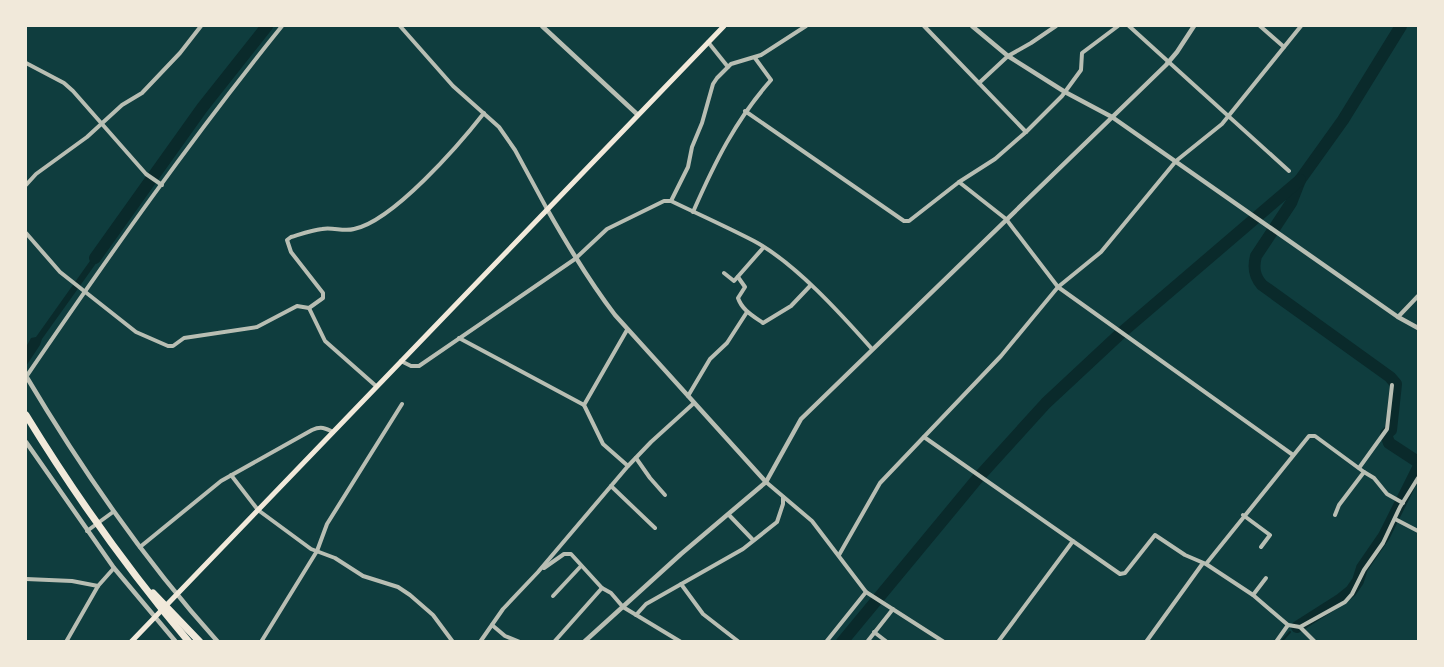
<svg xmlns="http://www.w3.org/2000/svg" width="1444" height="667" font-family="Poppins,sans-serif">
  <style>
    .water { fill: #0a2a2b }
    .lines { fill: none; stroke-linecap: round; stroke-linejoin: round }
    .stream { stroke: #0a2a2b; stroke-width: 2 }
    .river { stroke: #0a2a2b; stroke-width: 12 }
    .minor { stroke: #b8beb3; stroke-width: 4 }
    .tertiary { stroke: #b8beb3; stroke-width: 4.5 }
    .primary { stroke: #f1e9da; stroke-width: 5 }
    .motorway { stroke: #f1e9da; stroke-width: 7 }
  </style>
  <rect width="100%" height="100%" fill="#0f3d3e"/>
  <path class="water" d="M102,244L107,248L42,339L40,345L26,366V347L31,338L36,337Z"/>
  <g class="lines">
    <path class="stream" d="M1281,642L1290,632"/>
    <g class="river">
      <path d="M1401,26L1343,120L1300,180L1291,203L1256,256C1253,267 1254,276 1262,285L1390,377L1396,384L1391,430L1386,434L1389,443L1418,462"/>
      <path d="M95,258L202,108L267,26"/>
      <path d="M1297,627L1341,599L1351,591L1358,581L1362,568L1384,536L1418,468"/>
      <path d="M842,642L977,479L1046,403L1120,334L1300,180"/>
    </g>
    <g class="minor">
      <path d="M400,26L453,86L499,127L515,150L547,209"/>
      <path d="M924,26L1026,132"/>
      <path d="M1129,26L1289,171"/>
      <path d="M1260,26L1284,47"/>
      <path d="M708,42L728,67"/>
      <path d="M26,63L64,83L73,91L146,174L162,185"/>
      <path d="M979,83L1008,56L1031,43L1056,26"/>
      <path d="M745,111L904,221H909L959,182L995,159L1026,132L1062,96L1081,70L1082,53L1118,26"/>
      <path d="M959,182L1006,219L1058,287L1293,455"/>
      <path d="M26,185L36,174L87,137L122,105L142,93L180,53L201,26"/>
      <path d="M671,201L688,167L692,147L702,123L713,84L717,78L731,64L761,55L806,26"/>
      <path d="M693,212C715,162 735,121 771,80L755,58"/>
      <path d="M26,233L60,272L136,332L168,346H173L184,338L257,327L297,306L309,308L325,341L376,386"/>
      <path d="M724,273L734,281L763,248"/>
      <path d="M738,277L745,287L738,298C742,310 753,316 763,323L791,306L810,286"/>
      <path d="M309,308L323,298V293L291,252L287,240L291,237C301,234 312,230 322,229C333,227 344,232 354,229C393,221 459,145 484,113"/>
      <path d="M1398,317L1418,296"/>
      <path d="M627,330L584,405L603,444L628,466"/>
      <path d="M459,338L584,405"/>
      <path d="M401,361L411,366H419L575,259L607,229L664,201H671C698,214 727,227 754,241C795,263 841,314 872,349"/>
      <path d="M26,377C108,257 191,139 282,26"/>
      <path d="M688,396L710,359L727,343L747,312"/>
      <path d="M924,437L1120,574L1125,573L1155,535L1185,555L1206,564L1253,595L1288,625L1300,627L1345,602L1352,594L1364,570L1383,543L1400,507L1418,478"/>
      <path d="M636,458L650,478L665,495"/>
      <path d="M1359,468L1387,429L1392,385"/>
      <path d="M1364,472L1374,478L1387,494L1403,503"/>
      <path d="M231,475L258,510L311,549L335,558L363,576L398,587L410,595L433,615L453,642"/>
      <path d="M766,482L812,521L866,592L944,642"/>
      <path d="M611,486L655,528"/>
      <path d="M729,515L753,540"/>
      <path d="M1243,515L1270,535L1261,547"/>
      <path d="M1395,519L1418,531"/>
      <path d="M87,531L113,512"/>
      <path d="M140,547L221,481L312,430C321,426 325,428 333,432"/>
      <path d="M839,555L880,483L1001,356L1058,287L1101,252L1176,161L1222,124L1301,26"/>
      <path d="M1206,564L1309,436H1315L1364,472L1339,505L1335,515"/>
      <path d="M544,568L564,554H571L602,588L611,593L623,607L681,642"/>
      <path d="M26,579L72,581L98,586"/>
      <path d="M681,584L703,614L739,642"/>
      <path d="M1253,595L1266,578"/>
      <path d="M553,596L581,566"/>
      <path d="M636,615L646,604L743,549L777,522L783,504V497"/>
      <path d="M492,625L505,636L520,642"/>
      <path d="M1300,627L1315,642"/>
      <path d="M874,632L887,642"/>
      <path d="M66,642L98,586L114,568"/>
      <path d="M261,642L317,551L327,524L402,404"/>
      <path d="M480,642L503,609L538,572L628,466L651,442L694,403"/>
      <path d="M554,642L602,588"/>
      <path d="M826,642L866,592"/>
      <path d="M867,642L893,609"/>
      <path d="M998,642L1073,541"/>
      <path d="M1146,642L1203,563"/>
      <path d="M1276,642L1288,625"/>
    </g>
    <g class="tertiary">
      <path d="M542,26L638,115"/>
      <path d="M972,26L1008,56L1065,92L1112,117L1398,317L1418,328"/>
      <path d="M547,209C568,246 589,281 615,315L766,482"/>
      <path d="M26,376C82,470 144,560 218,642"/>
      <path d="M26,442L114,568L176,642"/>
      <path d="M584,642L681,554L766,482L801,419L1166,65L1177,52L1194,26"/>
    </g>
    <path class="primary" d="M131,642L724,26"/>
    <g class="motorway">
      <path d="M26,415C75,495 128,570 189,642"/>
      <path d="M153,593L200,642"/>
    </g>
  </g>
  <rect width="1444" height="667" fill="none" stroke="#f1e9da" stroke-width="54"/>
</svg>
